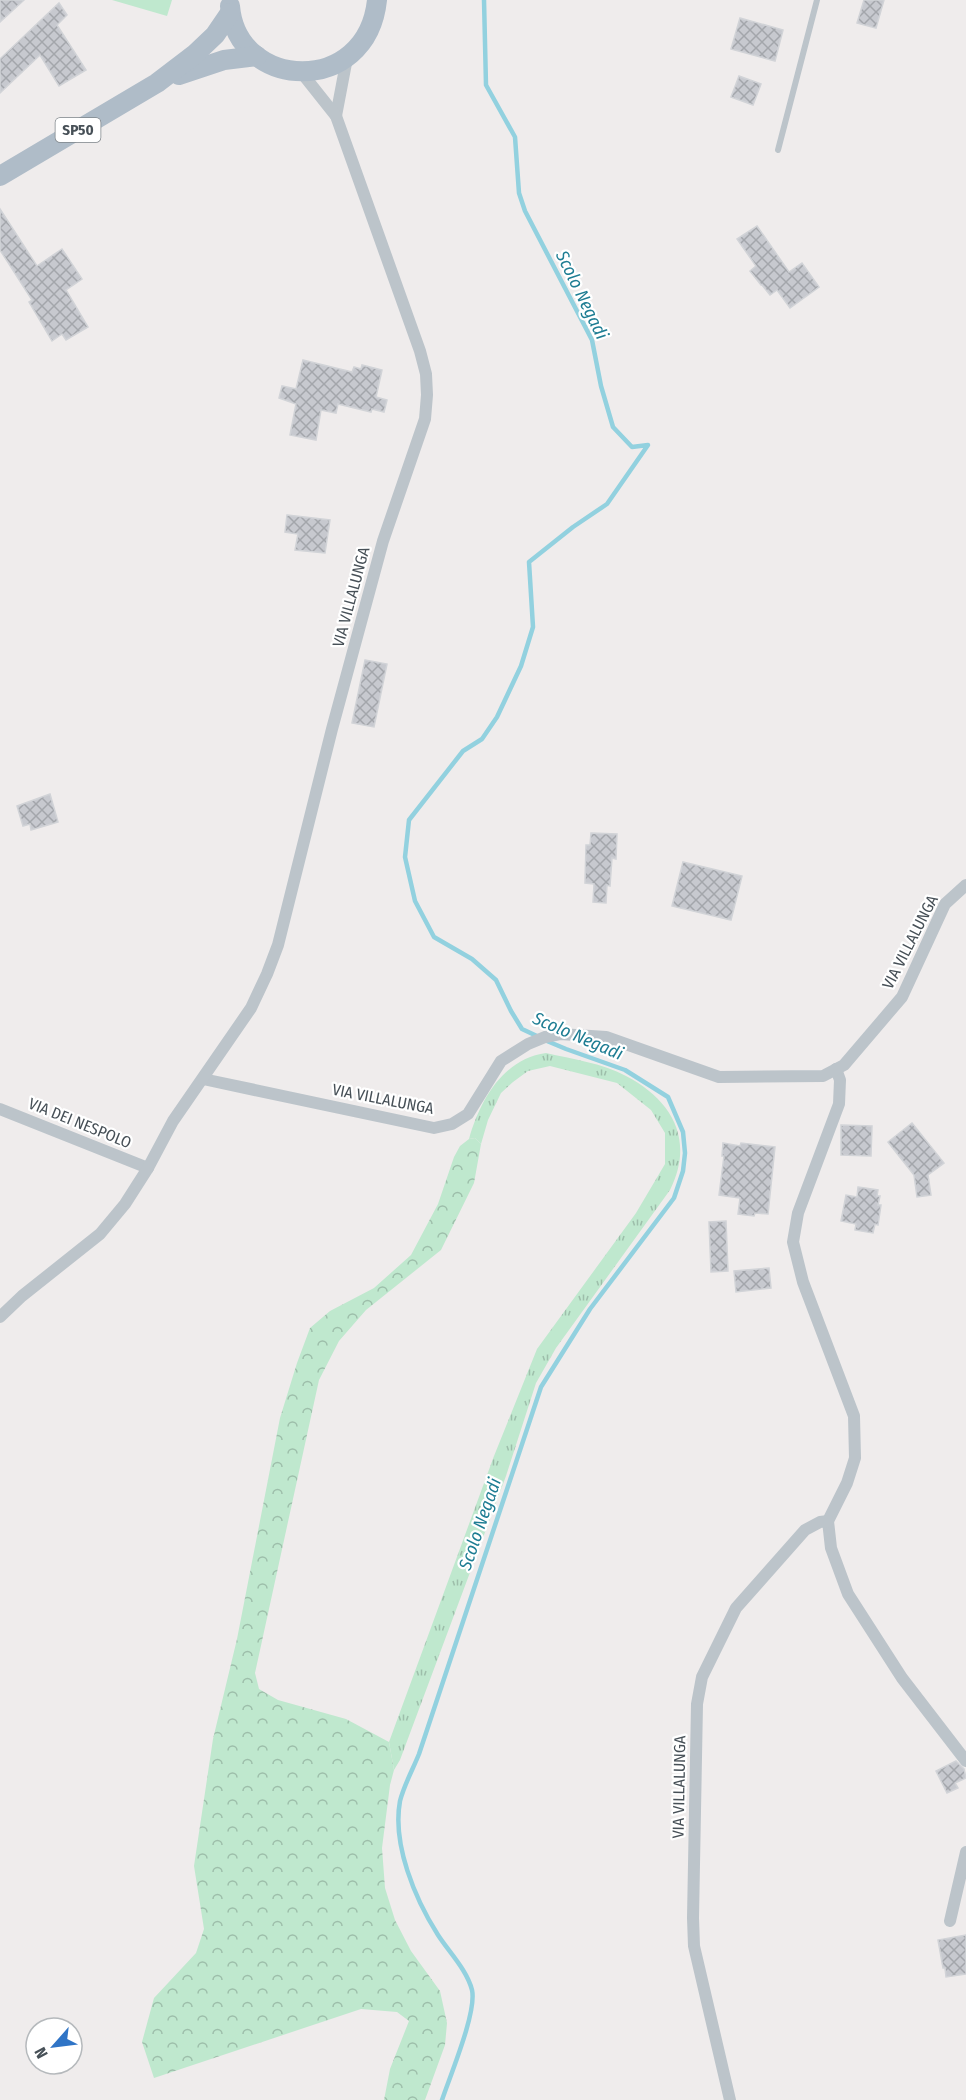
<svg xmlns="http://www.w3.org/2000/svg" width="966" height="2100" font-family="'Fira Sans Condensed',sans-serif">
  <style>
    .grass { fill: url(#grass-tufts) }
    .forest { fill: url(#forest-crowns) }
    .pitch { fill: #bfe8ce }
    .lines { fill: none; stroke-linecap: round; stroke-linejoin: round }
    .stream { stroke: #92d1df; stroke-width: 4.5 }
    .building { fill: url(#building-cross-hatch); stroke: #d1d3d7; stroke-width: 1.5 }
    .service { stroke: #bcc4ca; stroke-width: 6 }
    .minor { stroke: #bcc4ca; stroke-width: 12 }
    .primary { stroke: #afbcc8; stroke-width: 20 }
    .labels { text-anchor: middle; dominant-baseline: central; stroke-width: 4.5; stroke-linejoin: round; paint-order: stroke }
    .shield { fill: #fff; stroke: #7e8489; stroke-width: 1.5 }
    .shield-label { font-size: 15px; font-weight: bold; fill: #475057 }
    .street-label { font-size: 16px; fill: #475057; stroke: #fff }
    .water-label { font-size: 18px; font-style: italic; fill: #1e7d93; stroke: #fff }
  </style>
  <defs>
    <pattern id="grass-tufts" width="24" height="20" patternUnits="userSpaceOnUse" patternTransform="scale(1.5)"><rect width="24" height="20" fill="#bfe8ce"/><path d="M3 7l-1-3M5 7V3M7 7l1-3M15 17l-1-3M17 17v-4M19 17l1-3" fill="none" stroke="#9dbeaa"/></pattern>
    <pattern id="forest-crowns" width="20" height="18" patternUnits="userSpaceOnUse" patternTransform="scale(1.5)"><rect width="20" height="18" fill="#bfe8ce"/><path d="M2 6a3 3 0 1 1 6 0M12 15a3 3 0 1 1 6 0" fill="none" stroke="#9dbeaa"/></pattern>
    <pattern id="building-cross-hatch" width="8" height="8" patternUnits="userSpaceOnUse" patternTransform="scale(1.5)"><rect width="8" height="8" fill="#c7c9cf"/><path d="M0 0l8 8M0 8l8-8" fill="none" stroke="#a3a6ab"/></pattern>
  </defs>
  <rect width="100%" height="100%" fill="#efecec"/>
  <path class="grass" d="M546,1053C572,1059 602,1063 626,1076C672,1100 695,1140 670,1190L556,1348L536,1383L506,1476L400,1760L394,1770L389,1742L494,1456L537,1349L636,1213L665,1164V1133L651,1110L617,1083L550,1066L528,1071L513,1082L501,1093L488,1120L481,1144L475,1138L469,1139C480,1100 503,1059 546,1053Z"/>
  <path class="forest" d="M475,1138L481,1144L474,1183L441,1250L366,1310L339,1341L319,1380L255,1673L259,1689L278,1700L346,1719L389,1742L394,1770L390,1785L382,1848L385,1888L395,1920L411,1951L440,1991L447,2023L445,2045L425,2100H384L390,2069L409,2021L397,2012L361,2009L154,2078L142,2042L154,1998L196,1953L204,1929L194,1866L213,1739L237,1639L280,1418L297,1363L310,1328L330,1311L374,1288L411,1255L438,1204L454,1157L460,1146L469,1139Z"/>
  <path class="pitch" d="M112,0H172L167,16Z"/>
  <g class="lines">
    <g class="stream">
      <path d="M484,0L486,85L515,137L519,193L525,211L592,340L601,386L613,427L632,447L648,445L607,504L573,527L529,562L533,627L521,666L497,717L482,739L463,751L409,820L405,857L415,901L434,937L472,959L496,980L511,1011L522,1029L539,1037"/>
      <path d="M442,2100C450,2076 477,2012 472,1990C467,1970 449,1952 438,1935C415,1899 392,1844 400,1801C404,1785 413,1769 419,1754L541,1387L590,1309L674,1198L683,1171L685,1153L683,1132L668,1097L625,1070L566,1049L547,1041"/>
    </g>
  </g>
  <g class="building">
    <path d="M0,0H24L0,22Z"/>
    <path d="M864,0H884L876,28L857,23Z"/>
    <path d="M59,3L67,15L57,25L86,70L59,86L40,55L0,93V59Z"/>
    <path d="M740,18L783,30L775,61L731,49Z"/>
    <path d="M739,76L761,84L753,105L731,97Z"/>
    <path d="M0,209L37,266L62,249L82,279L66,290L88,327L66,340L62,334L52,341L29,302L32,300L0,250Z"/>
    <path d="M757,226L789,272L802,263L819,287L790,308L777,290L770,295L762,285H761L750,271L756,266L737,239Z"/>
    <path d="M303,360L352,372L354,367L361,369L362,365L382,370L376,397L387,400L384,412L372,409L371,412L338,404L336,413L321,410L316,440L290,435L296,404L279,398L282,386L296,389Z"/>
    <path d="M287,515L330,520L325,553L295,550L298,534L285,532Z"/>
    <path d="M365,660L387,664L374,727L352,723Z"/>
    <path d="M50,794L58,822L31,830L30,824L23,826L17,806Z"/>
    <path d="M591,833L617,834L616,859L612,858L610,886L607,885L606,903L593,902L594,884L585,883L586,845H590Z"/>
    <path d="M683,862L742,876L731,920L672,906Z"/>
    <path d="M912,1123L944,1163L928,1175L931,1195L917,1197L914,1175L888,1142Z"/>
    <path d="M841,1125L872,1126L871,1156L841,1155Z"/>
    <path d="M723,1143L740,1146L741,1143L775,1147L768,1214L755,1213L754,1216L738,1214L740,1198L719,1195L724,1156H722Z"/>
    <path d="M858,1187L878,1190L877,1196H880L878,1205H881L878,1225L875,1224L873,1233L855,1230L856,1224L841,1221L846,1195L857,1197Z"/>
    <path d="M726,1221L728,1271L711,1272L709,1222Z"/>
    <path d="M769,1268L771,1288L736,1292L734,1271Z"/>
    <path d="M956,1761L964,1769L966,1778L955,1783L958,1788L947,1793L936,1771Z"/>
    <path d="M966,1935V1974L946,1977L945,1968H943L938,1940Z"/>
  </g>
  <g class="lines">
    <path class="service" d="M778,150L817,0"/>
    <g class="minor">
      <path d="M336,116L347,58"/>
      <path d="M836,1069L840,1080L839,1104L798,1213L793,1242L803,1282L854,1416L855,1458L847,1483L828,1521L831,1548L848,1594L902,1678L966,1761"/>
      <path d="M203,1079L434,1128L452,1124L468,1114L501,1061L528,1044L545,1037L560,1034L606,1037L719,1077L823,1076L844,1065L902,997L945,904L966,885"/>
      <path d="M0,1109L148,1168"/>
      <path d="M0,1317L22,1296L100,1234L125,1204L148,1168L173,1121L251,1008L267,974L278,945L332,729L383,541L425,419L427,395L426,374L420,351L336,116L301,72"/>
      <path d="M950,1921L966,1852"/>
      <path d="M730,2100L694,1946L693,1918L697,1704L702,1677L736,1608L805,1530L820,1522L828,1521"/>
    </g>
    <g class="primary">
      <path d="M230,6C237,91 367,97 377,0"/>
      <path d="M179,75L224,60L257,56"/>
      <path d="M0,176L157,83L195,54L215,35L230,13"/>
    </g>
  </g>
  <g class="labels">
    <rect class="shield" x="55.5" y="118" width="45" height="24" rx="4.5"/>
    <g class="shield-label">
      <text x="78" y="130">SP50</text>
    </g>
    <g class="street-label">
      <text transform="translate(351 597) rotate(-75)">VIA VILLALUNGA</text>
      <text transform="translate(910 942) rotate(-63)">VIA VILLALUNGA</text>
      <text transform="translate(383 1099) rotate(11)">VIA VILLALUNGA</text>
      <text transform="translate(80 1123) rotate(22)">VIA DEI NESPOLO</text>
      <text transform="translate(679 1787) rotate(-89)">VIA VILLALUNGA</text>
    </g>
    <g class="water-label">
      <text transform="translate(582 295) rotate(64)">Scolo Negadi</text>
      <text transform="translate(578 1036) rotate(23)">Scolo Negadi</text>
      <text transform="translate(480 1524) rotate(-71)">Scolo Negadi</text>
    </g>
  </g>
  <g transform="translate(54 2046) rotate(242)"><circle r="28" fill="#ffffff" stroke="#b5b9bc" stroke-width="1.5"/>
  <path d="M0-4.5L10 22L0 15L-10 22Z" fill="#2f74c6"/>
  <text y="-9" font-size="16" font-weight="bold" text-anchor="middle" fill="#475057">N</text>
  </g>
</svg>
